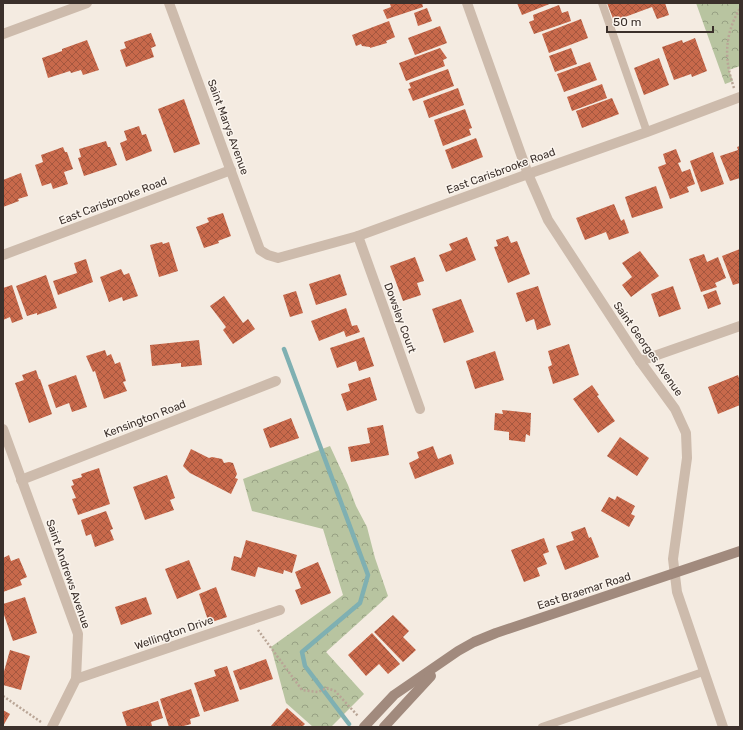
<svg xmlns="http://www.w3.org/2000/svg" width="743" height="730" font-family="Rubik,sans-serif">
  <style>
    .forest { fill: url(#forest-crowns) }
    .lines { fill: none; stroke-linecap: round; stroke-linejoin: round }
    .stream { stroke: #7fb0b2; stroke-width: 4.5 }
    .building { fill: url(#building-cross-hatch) }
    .path { stroke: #b9a596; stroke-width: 2.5; stroke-dasharray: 2 2; stroke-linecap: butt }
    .lane { stroke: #cdbbac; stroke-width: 8 }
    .street { stroke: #cdbbac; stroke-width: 10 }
    .secondary { stroke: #a18a7d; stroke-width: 10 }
    .labels { text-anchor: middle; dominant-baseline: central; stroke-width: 3; stroke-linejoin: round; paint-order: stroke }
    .street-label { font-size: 11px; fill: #3b302b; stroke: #fbf5ee }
  </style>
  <defs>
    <pattern id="forest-crowns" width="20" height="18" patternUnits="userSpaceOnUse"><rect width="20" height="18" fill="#b8c4a0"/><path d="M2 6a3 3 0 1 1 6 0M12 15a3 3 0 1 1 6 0" fill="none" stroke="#97a083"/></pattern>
    <pattern id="building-cross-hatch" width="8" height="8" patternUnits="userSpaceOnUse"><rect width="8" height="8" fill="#c8694b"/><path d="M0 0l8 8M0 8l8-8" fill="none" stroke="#a4573f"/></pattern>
  </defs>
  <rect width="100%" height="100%" fill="#f4ebe1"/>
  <g class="forest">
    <path d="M696,3H740V66L729,70L733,81L725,84Z"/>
    <path d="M330,446L348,485L356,506L367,527L375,558L388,596L326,652L364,694L331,727H313L286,703L271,647L343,595L323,529L252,511L243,479Z"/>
  </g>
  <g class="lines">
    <path class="stream" d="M284,349L368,575L360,603L302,652L305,666L349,724"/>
  </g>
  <g class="building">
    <path d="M393,3H422L423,7L387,19L383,10L391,7L390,4Z"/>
    <path d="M517,3H552L522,15Z"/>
    <path d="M607,3H665L669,15L657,19L652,7L614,21Z"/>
    <path d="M559,5L562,13L568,11L571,21L534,34L529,22L534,20L533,15Z"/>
    <path d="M427,8L432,21L418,26L414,13Z"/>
    <path d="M581,19L588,38L549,53L542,34Z"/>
    <path d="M389,21L395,37L386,41L387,43L370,48V47L362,46L361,44L356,46L352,35Z"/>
    <path d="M440,26L447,43L415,55L408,38Z"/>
    <path d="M151,33L156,46L151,48L154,57L126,67L120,50L126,48L124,42Z"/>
    <path d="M695,38L707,71L692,77L691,74L674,80L662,47L682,40L683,43Z"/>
    <path d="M87,40L99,70L83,75L81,70L71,73L70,71L48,78L42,58L62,51V49Z"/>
    <path d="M440,48L447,58L443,60L445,66L406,81L399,63Z"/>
    <path d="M571,48L577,64L555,72L549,56Z"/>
    <path d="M659,58L669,85L644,95L634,68Z"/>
    <path d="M590,62L597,80L564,92L557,74Z"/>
    <path d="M448,69L454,86L413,101L408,89L411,88L409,83Z"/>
    <path d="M602,84L607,98L572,111L567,97Z"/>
    <path d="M458,88L464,105L429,118L423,101Z"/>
    <path d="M612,98L619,114L582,128L576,111Z"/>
    <path d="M184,99L200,144L174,153L158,109Z"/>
    <path d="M465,109L472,128L469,129L471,135L443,146L434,120Z"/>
    <path d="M139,126L142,135L146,134L152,151L126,161L120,143L127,140L124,131Z"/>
    <path d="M476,138L483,157L452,169L445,150Z"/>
    <path d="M106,141L108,147H110L117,165L84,176L78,158L81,157L79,149Z"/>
    <path d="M740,146V178L730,181L720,156L738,150L737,147Z"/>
    <path d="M63,147L65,152H67L73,169L64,172L68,184L53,189L51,183L42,186L35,165L43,162L41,155Z"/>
    <path d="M676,149L681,162L678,163L682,172L690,169L695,184L687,187L689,192L670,199L658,167L666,164L663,154Z"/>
    <path d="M713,152L724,184L701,192L690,161Z"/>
    <path d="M21,173L28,196L18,199L19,201L3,207V180Z"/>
    <path d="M656,186L663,208L632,218L625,197Z"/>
    <path d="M614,204L621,221L624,219L629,233L609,240L606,232L585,240L576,218Z"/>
    <path d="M223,213L231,236L218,241L219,243L204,248L196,227L209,222L207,218Z"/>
    <path d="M508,236L511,243L517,241L530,274L508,283L494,247L498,246L496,240Z"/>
    <path d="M467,237L476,260L446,272L439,255L452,250L449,244Z"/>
    <path d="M162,242L163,244L169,242L178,271L159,277L150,245Z"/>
    <path d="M740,249V283L733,285L722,256Z"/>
    <path d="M640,251L659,276L631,297L622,285L632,277L622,263Z"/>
    <path d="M704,254L707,262L718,257L726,278L715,283L717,287L701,292L689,259Z"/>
    <path d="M415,257L424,281L417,283L421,295L403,301L390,266Z"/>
    <path d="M86,259L93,282L58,295L53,281L77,273L74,263Z"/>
    <path d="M121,269L124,275L129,273L138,296L123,301L122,297L109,302L100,277Z"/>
    <path d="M340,274L347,295L316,305L309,284Z"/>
    <path d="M46,275L57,308L37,315V313L27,316L16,286Z"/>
    <path d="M12,285L23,319L12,323L10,317L3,320V288Z"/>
    <path d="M538,286L551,325L537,330L534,319L526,322L516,293Z"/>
    <path d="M673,286L681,309L659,317L651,294Z"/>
    <path d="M716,290L721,304L708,309L703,295Z"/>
    <path d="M296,291L303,313L290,317L283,295Z"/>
    <path d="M224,296L243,323L248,319L255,329L233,344L223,330L226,327L210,306Z"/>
    <path d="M461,299L474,332L444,343L432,309Z"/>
    <path d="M346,308L352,326L357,325L360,332L346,337L344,331L319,341L311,321Z"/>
    <path d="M364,337L374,366L359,371L356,361L337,368L330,348Z"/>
    <path d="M199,340L202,365L181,367V363L152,366L150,345Z"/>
    <path d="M569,344L579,375L553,384L548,367L552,365L548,351Z"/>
    <path d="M105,350L107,356L111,354L115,364L120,362L126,381L123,382L127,391L104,399L95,371L93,372L86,356Z"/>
    <path d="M495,351L504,380L475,389L466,361Z"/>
    <path d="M36,370L39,379H40L52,414L29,423L15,383L24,380L22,375Z"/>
    <path d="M76,375L87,407L72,412L69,403L56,408L48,385Z"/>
    <path d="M738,375L740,381V405L718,414L708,387Z"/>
    <path d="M370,377L377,400L347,411L341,394L350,391L348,384Z"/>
    <path d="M592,385L599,395L597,396L615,421L598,433L573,399Z"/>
    <path d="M502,410L531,413L530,436L526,434L525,442L509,440V432L494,430L495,413L503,414Z"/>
    <path d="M291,418L299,438L270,448L263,429Z"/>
    <path d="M383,425L389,455L351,462L348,447L370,443L367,428Z"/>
    <path d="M620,437L649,458L637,476L607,456Z"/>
    <path d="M433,446L438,459L451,454L454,464L415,479L409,463L419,458L417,452Z"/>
    <path d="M191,449L209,458L212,457L222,459L224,463L229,462L233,463L237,474L235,478L238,479L231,494L190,473L183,466Z"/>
    <path d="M99,468L110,504L78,515L72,499L76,498L71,486L74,485L72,480L82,477L81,474Z"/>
    <path d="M167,475L175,498L170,500L174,510L145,520L133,487Z"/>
    <path d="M617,496L635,506L631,514L635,516L629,527L601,511L609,497L615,500Z"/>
    <path d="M106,511L113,529L110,530L114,540L95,547L91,534L86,536L81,520Z"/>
    <path d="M585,527L589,538L591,537L599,557L565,570L556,546L574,540L571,532Z"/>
    <path d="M544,538L549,552L543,554L547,564L537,568L540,576L524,582L511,550Z"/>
    <path d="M246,540L297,555L292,573L284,570L283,574L258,567L255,577L231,570L234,556L241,558Z"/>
    <path d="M9,555L11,561L19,558L27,577L20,580L22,585L3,592V558Z"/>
    <path d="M189,560L201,589L177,599L165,569Z"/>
    <path d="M318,562L331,593L301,605L295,590L301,588L295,572Z"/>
    <path d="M216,587L227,617L209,623L199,594Z"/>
    <path d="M25,597L37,633L13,641L3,612V604Z"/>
    <path d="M146,597L152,614L121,625L115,607Z"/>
    <path d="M393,615L409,631L403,637L416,650L403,662L374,632Z"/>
    <path d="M372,633L400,664L388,674L379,664L366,676L348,655Z"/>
    <path d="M10,650L30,656L21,690L3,685V675Z"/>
    <path d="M266,659L273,679L240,690L233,671Z"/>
    <path d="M227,666L239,701L204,712L194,683L216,676L214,670Z"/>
    <path d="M191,689L200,716L190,719L191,724L180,727H169L160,699Z"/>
    <path d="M158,701L163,718L151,722L152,726L149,727H127L122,712Z"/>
    <path d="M287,708L305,724L302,727H270Z"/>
    <path d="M3,710L10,714L3,726Z"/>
  </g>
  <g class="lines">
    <g class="path">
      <path d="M734,88C724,59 724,36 740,8"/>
      <path d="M258,630L302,690L318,692L327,688L335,691L358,716"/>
      <path d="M3,696L41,722"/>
    </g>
    <g class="lane">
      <path d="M602,3L647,132"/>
      <path d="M542,727L703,672"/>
    </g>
    <g class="street">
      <path d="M169,3L260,250L268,255L278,258L358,236L528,174L647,132L740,97"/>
      <path d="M467,3L528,174L548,220L640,361L675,409L686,433L687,458L673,559L677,592L723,727"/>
      <path d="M3,34L87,3"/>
      <path d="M358,236L420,409"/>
      <path d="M3,255L231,170"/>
      <path d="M640,361L740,326"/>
      <path d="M3,429L78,634L76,679L52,727"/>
      <path d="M21,480L276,381"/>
      <path d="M76,679L280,610"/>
    </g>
    <g class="secondary">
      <path d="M364,727L394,695L458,651L474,642L496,633L740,551"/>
      <path d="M384,727L431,676"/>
    </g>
  </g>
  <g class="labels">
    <g class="street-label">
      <text transform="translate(228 127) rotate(70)">Saint Marys Avenue</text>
      <text transform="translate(501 171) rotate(-20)">East Carisbrooke Road</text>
      <text transform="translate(113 201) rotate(-21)">East Carisbrooke Road</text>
      <text transform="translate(400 318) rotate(70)">Dowsley Court</text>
      <text transform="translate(648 349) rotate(55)">Saint Georges Avenue</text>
      <text transform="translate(145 419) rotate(-21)">Kensington Road</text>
      <text transform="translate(68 574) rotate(71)">Saint Andrews Avenue</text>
      <text transform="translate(584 591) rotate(-18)">East Braemar Road</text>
      <text transform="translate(174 633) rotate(-19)">Wellington Drive</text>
    </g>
  </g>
  <rect width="743" height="730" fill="none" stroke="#3b302b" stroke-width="8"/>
  <path d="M607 26v6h106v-6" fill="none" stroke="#3b302b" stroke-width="2"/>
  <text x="613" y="26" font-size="12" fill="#3b302b" stroke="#fbf5ee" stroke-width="3" paint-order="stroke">50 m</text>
</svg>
